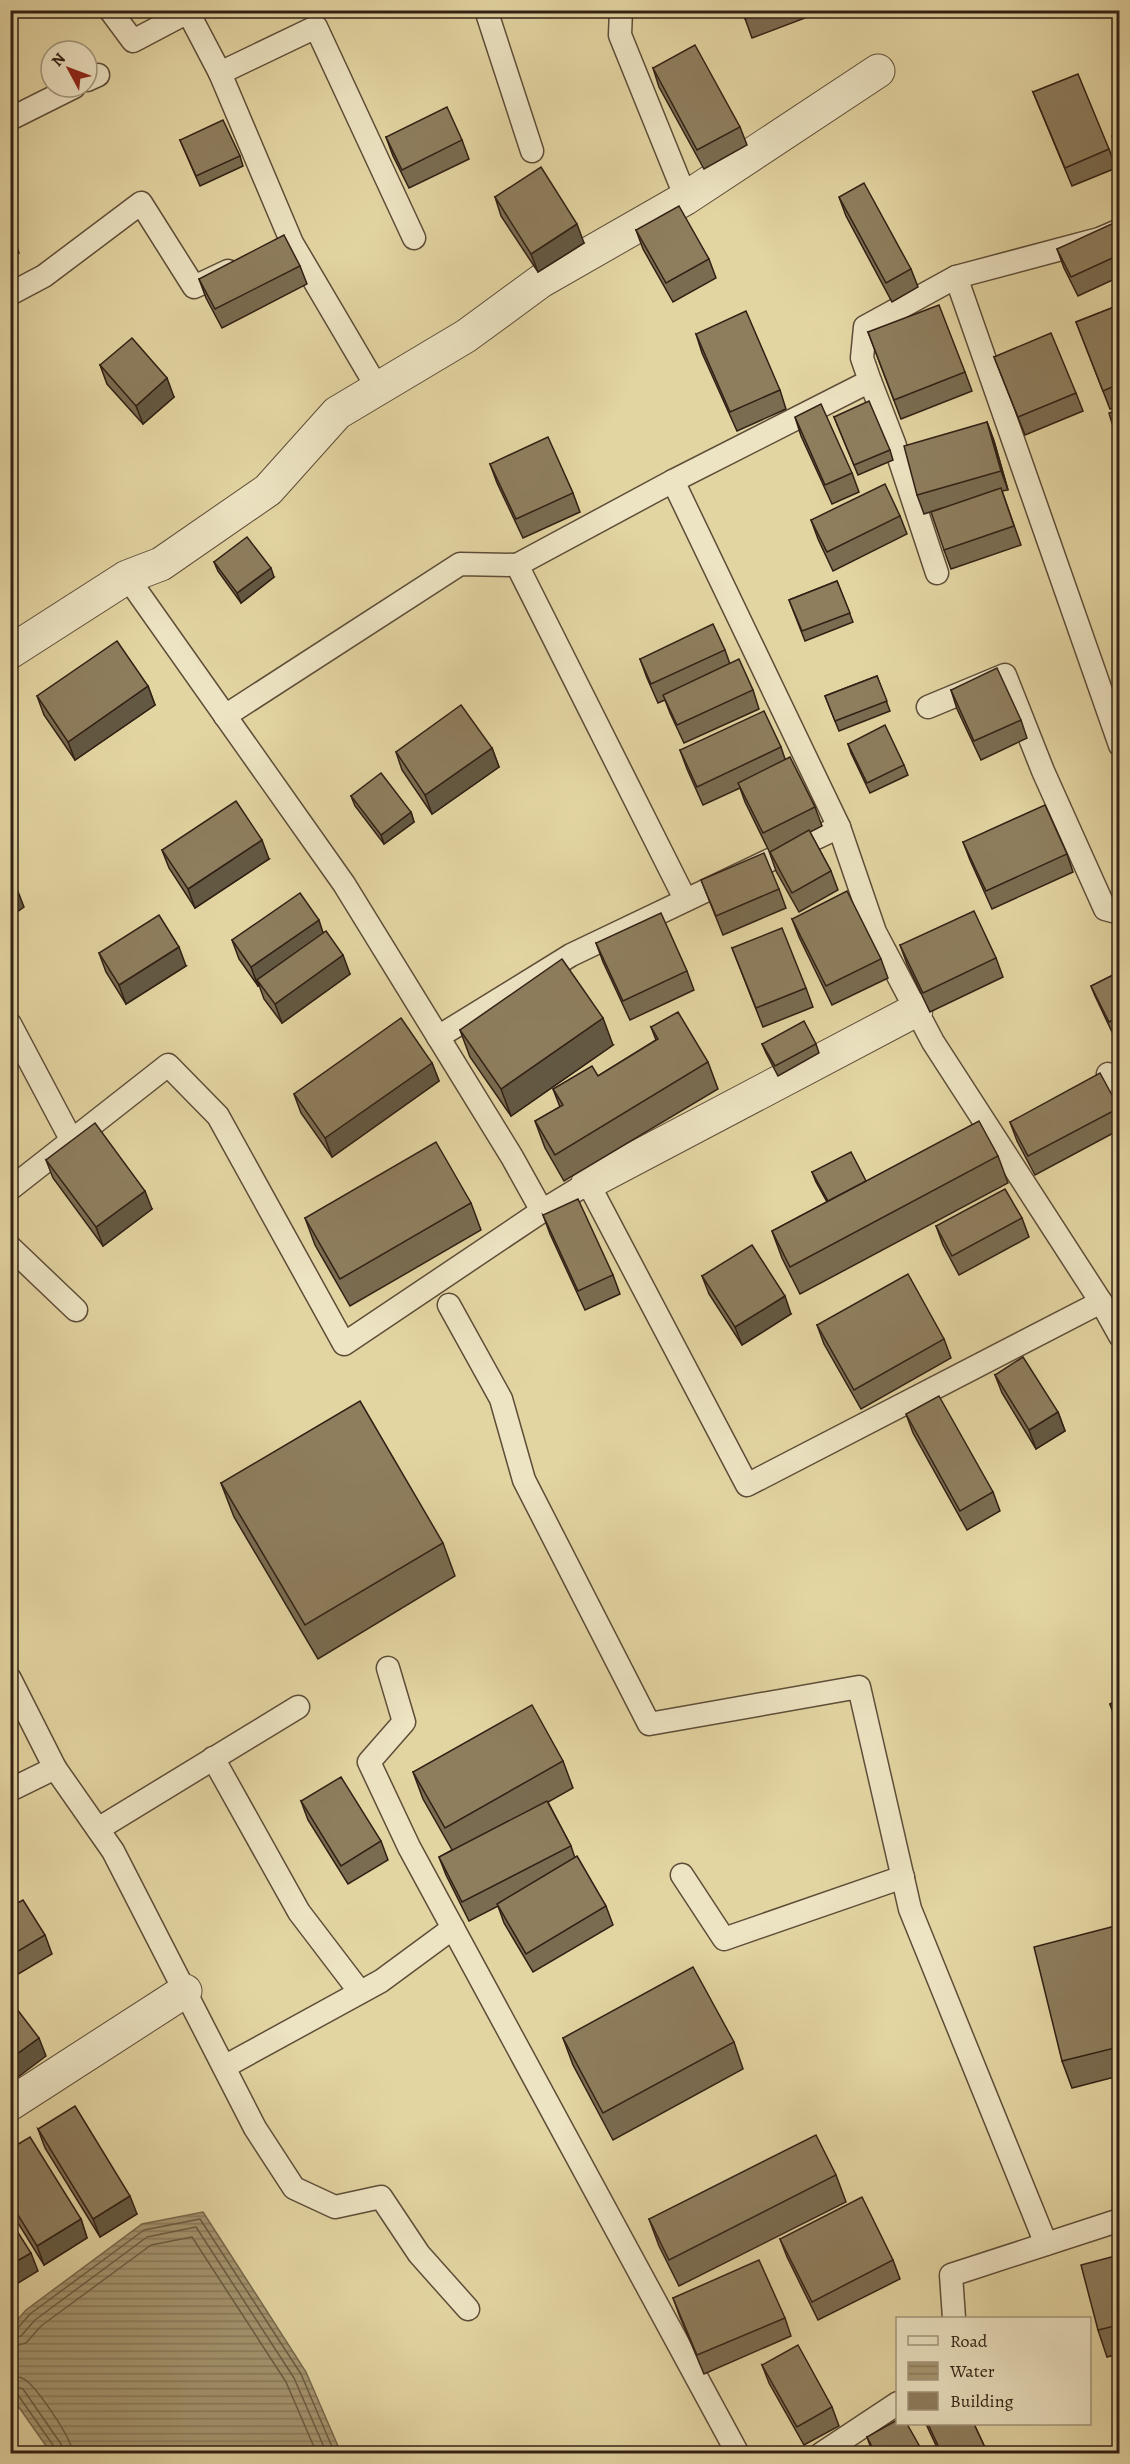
<svg xmlns="http://www.w3.org/2000/svg" width="1130" height="2464" font-family="Alegreya,serif">
  <style>
    .water { fill: url(#water-rules); stroke: #77674d; stroke-width: 1.5 }
    .lines { fill: none; stroke-linecap: round; stroke-linejoin: round }
    .shore { stroke: #6c5c44; stroke-width: 1.5 }
    .lane-casing { stroke: #5e4d38; stroke-width: 25 }
    .street-casing { stroke: #5e4d38; stroke-width: 35 }
    .lane { stroke: #ede4c3; stroke-width: 22 }
    .street { stroke: #ede4c3; stroke-width: 33 }
    .wall { fill: #7a6c51; stroke: #312015; stroke-width: 1.5 }
    .shaded-wall { fill: #635842; stroke: #312015; stroke-width: 1.5 }
    .building { fill: #8e7e5e; stroke: #312015; stroke-width: 1.5 }
  </style>
  <defs>
    <pattern id="water-rules" width="6" height="5" patternUnits="userSpaceOnUse" patternTransform="scale(1.5)"><rect width="6" height="5" fill="#a69772"/><path d="M0 2.5h6" fill="none" stroke="#887b5c"/></pattern>
  </defs>
  <rect width="100%" height="100%" fill="#e3d5a2"/>
  <filter id="stains"><feTurbulence type="fractalNoise" baseFrequency=".00333" numOctaves="4"/><feColorMatrix values="0 0 0 0 .2 0 0 0 0 .09 0 0 0 0 .02 0 0 0 .5 -.17"/></filter>
  <radialGradient id="worn" r=".72"><stop offset=".6" stop-color="#630" stop-opacity="0"/><stop offset="1" stop-color="#630" stop-opacity=".3"/></radialGradient>
  <path class="water" d="M203,2212L306,2372L341,2453H51L11,2396V2327L26,2310L142,2224Z"/>
  <g class="lines">
    <g class="shore">
      <path d="M10,2331L17,2329L30,2314L144,2230L200,2219L301,2374L335,2454"/>
      <path d="M10,2338L21,2336L35,2320L147,2237L196,2227L294,2378L327,2454"/>
      <path d="M10,2347L26,2343L41,2326L151,2245L192,2237L286,2382L317,2454"/>
      <path d="M10,2376C17,2376 23,2377 28,2382C40,2393 72,2438 73,2454"/>
      <path d="M10,2385L23,2389L61,2444L64,2454"/>
      <path d="M10,2392L18,2395L55,2448L56,2454"/>
    </g>
    <defs>
      <g id="lane">
        <path d="M110,10L133,41L188,12L220,73L292,243L378,389"/>
        <path d="M486,10L532,151"/>
        <path d="M621,10L620,35L686,198"/>
        <path d="M220,73L316,27L414,238"/>
        <path d="M87,80L98,75"/>
        <path d="M10,119L74,87"/>
        <path d="M956,277L1120,745"/>
        <path d="M10,294L44,276L141,203L194,287L228,271"/>
        <path d="M870,381L894,443L937,573"/>
        <path d="M673,481L839,827L875,932L933,1042L1101,1302L1120,1336"/>
        <path d="M127,577L344,884L512,1157L542,1211"/>
        <path d="M928,707L1005,675L1043,771L1105,909L1120,913"/>
        <path d="M225,716L460,564L517,565"/>
        <path d="M685,899L517,565L673,481L870,381L862,358L865,327L956,277L1099,239L1120,230"/>
        <path d="M10,1024L72,1141"/>
        <path d="M438,1037L571,955L839,827"/>
        <path d="M1108,1074L1120,1095"/>
        <path d="M10,1189L168,1065L218,1116L344,1344L542,1211L588,1183L747,1485L1101,1302"/>
        <path d="M10,1247L76,1310"/>
        <path d="M449,1305L501,1399L524,1480L649,1724L859,1687L910,1909L1046,2244"/>
        <path d="M388,1668L404,1722L369,1762L409,1847L738,2454"/>
        <path d="M10,1679L55,1768"/>
        <path d="M213,1758L299,1912L360,1992"/>
        <path d="M10,1790L55,1768L113,1851L255,2128L294,2188L335,2207L381,2197L419,2254L468,2309"/>
        <path d="M98,1829L298,1707"/>
        <path d="M682,1875L724,1939L903,1877"/>
        <path d="M224,2067L381,1981L453,1928"/>
        <path d="M954,2318L951,2275L1120,2220"/>
        <path d="M821,2454L898,2403"/>
      </g>
      <g id="street">
        <path d="M10,652L127,577L161,564L268,490L337,413L466,336L541,281L686,198L878,71"/>
        <path d="M588,1183L916,1010"/>
        <path d="M10,2104L185,1991"/>
      </g>
    </defs>
    <use href="#lane" class="lane-casing"/>
    <use href="#street" class="street-casing"/>
    <use href="#lane" class="lane"/>
    <use href="#street" class="street"/>
  </g>
  <g class="wall">
    <path d="M742,10H826L752,38Z"/>
    <path d="M653,68L740,127L747,145L704,169L659,87Z"/>
    <path d="M1033,92L1109,149L1116,168L1072,186Z"/>
    <path d="M386,137L462,140L469,159L409,188L393,156Z"/>
    <path d="M180,140L240,156L243,166L200,186Z"/>
    <path d="M495,197L584,243L538,272L501,216Z"/>
    <path d="M839,197L911,269L918,287L892,302L846,216Z"/>
    <path d="M1119,226V277L1078,296L1064,268L1057,249Z"/>
    <path d="M636,230L709,259L716,278L673,302L643,249Z"/>
    <path d="M300,266L307,284L222,328L206,298L199,279Z"/>
    <path d="M1119,305V406L1110,409L1076,322Z"/>
    <path d="M868,332L965,372L972,391L901,419Z"/>
    <path d="M696,334L780,390L786,409L737,431L702,353Z"/>
    <path d="M994,357L1076,393L1083,411L1025,435Z"/>
    <path d="M100,365L174,397L143,424L107,384Z"/>
    <path d="M795,417L852,473L859,492L832,504L801,436Z"/>
    <path d="M834,417L890,450L893,460L858,475Z"/>
    <path d="M987,422L994,441L1008,490L1002,491L1021,545L951,569L944,550L942,508L924,514L917,495Z"/>
    <path d="M490,464L573,493L580,512L523,538L497,483Z"/>
    <path d="M900,516L907,534L833,571L818,539L811,520Z"/>
    <path d="M214,562L274,577L241,603L218,571Z"/>
    <path d="M837,581L853,622L805,641L789,600Z"/>
    <path d="M725,650L730,664L753,690L759,709L684,743L670,713L665,700L658,703L647,678L640,659Z"/>
    <path d="M877,676L890,711L839,731L825,696Z"/>
    <path d="M148,686L155,705L75,760L44,715L37,696Z"/>
    <path d="M951,690L1021,720L1027,738L981,760L957,709Z"/>
    <path d="M848,744L904,765L908,775L870,793L851,753Z"/>
    <path d="M781,747L785,759L815,807L822,826L810,832L831,871L838,890L799,912L776,871L769,851L745,802L740,788L703,805L687,769L680,750Z"/>
    <path d="M492,748L499,767L432,814L402,770L396,752Z"/>
    <path d="M351,796L411,812L414,822L384,844L355,806Z"/>
    <path d="M963,842L1067,854L1073,872L992,909L970,860Z"/>
    <path d="M162,850L269,859L195,908L169,868Z"/>
    <path d="M701,880L779,889L786,908L723,935Z"/>
    <path d="M792,919L881,959L888,978L832,1005L799,937Z"/>
    <path d="M323,932L350,974L282,1023L264,999L259,985L258,986L239,959L232,940Z"/>
    <path d="M596,943L687,971L694,990L630,1020L603,962Z"/>
    <path d="M900,945L996,958L1003,977L930,1012L907,964Z"/>
    <path d="M732,948L806,988L813,1007L763,1027Z"/>
    <path d="M99,953L186,966L126,1004L106,972Z"/>
    <path d="M1119,972V1028L1112,1032L1095,996L1091,986Z"/>
    <path d="M651,1027L708,1062L718,1089L564,1181L545,1148L535,1121L560,1107L553,1089L598,1076L656,1040Z"/>
    <path d="M460,1030L613,1045L511,1116L470,1057Z"/>
    <path d="M762,1044H816L819,1053L778,1076L766,1053Z"/>
    <path d="M432,1063L439,1081L332,1157L301,1113L294,1094Z"/>
    <path d="M1119,1108V1130L1035,1175L1017,1141L1010,1122Z"/>
    <path d="M998,1156L1008,1183L800,1294L782,1258L772,1231L827,1202L816,1182L812,1172L866,1181Z"/>
    <path d="M46,1160L152,1209L103,1246L53,1178Z"/>
    <path d="M471,1203L481,1230L350,1306L315,1245L305,1218Z"/>
    <path d="M543,1215L613,1275L620,1294L585,1310L550,1234Z"/>
    <path d="M1022,1218L1029,1237L959,1275L943,1245L936,1226Z"/>
    <path d="M702,1276L791,1314L742,1345L709,1294Z"/>
    <path d="M817,1325L944,1339L951,1358L861,1409L824,1344Z"/>
    <path d="M995,1375L1058,1412L1065,1431L1036,1449L1002,1393Z"/>
    <path d="M906,1414L993,1492L1000,1511L967,1530L913,1433Z"/>
    <path d="M221,1483L443,1543L455,1576L318,1659L234,1517Z"/>
    <path d="M1119,1699V1730L1110,1704Z"/>
    <path d="M563,1761L573,1788L548,1802L571,1846L575,1858L606,1906L613,1925L533,1972L504,1923L498,1906L469,1921L446,1875L439,1857L452,1850L423,1799L413,1772Z"/>
    <path d="M301,1801L381,1841L388,1860L348,1884L308,1820Z"/>
    <path d="M10,1907L45,1935L52,1954L10,1979Z"/>
    <path d="M1119,1925V2076L1072,2088L1062,2061Z"/>
    <path d="M563,2038L734,2042L743,2069L613,2140L573,2065Z"/>
    <path d="M38,2129L137,2214L100,2237L45,2148Z"/>
    <path d="M10,2149L81,2219L87,2238L44,2265L10,2210Z"/>
    <path d="M836,2175L846,2202L679,2286L659,2246L649,2219Z"/>
    <path d="M780,2239L893,2260L900,2279L818,2320L787,2257Z"/>
    <path d="M1119,2255V2354L1107,2357L1098,2330Z"/>
    <path d="M673,2298L785,2318L791,2336L704,2374L680,2317Z"/>
    <path d="M762,2365L832,2407L839,2426L804,2445L769,2383Z"/>
    <path d="M926,2424H974L988,2454H940Z"/>
    <path d="M867,2437L924,2454H873Z"/>
  </g>
  <g class="shaded-wall">
    <path d="M577,224L584,243L538,272L531,254Z"/>
    <path d="M12,234L19,253L10,260V236Z"/>
    <path d="M167,378L174,397L143,424L136,406Z"/>
    <path d="M987,422L994,441L1008,490L1001,471Z"/>
    <path d="M271,568L274,577L241,603L237,593Z"/>
    <path d="M148,686L155,705L75,760L68,742Z"/>
    <path d="M492,748L499,767L432,814L425,795Z"/>
    <path d="M411,812L414,822L384,844L381,835Z"/>
    <path d="M262,840L269,859L195,908L188,889Z"/>
    <path d="M17,889L24,907L10,917V893Z"/>
    <path d="M319,920L325,939L257,980L259,985L258,986L251,967Z"/>
    <path d="M179,947L186,966L126,1004L119,985Z"/>
    <path d="M343,955L350,974L282,1023L275,1004Z"/>
    <path d="M603,1018L613,1045L511,1116L501,1089Z"/>
    <path d="M432,1063L439,1081L332,1157L325,1138Z"/>
    <path d="M145,1191L152,1209L103,1246L96,1227Z"/>
    <path d="M785,1296L791,1314L742,1345L735,1327Z"/>
    <path d="M1058,1412L1065,1431L1036,1449L1029,1430Z"/>
    <path d="M39,2038L46,2056L10,2083V2059Z"/>
    <path d="M130,2196L137,2214L100,2237L93,2219Z"/>
    <path d="M81,2219L87,2238L44,2265L37,2246Z"/>
    <path d="M31,2253L38,2271L10,2288V2265Z"/>
  </g>
  <g class="building">
    <path d="M742,10H768L745,19Z"/>
    <path d="M695,45L740,127L697,150L653,68Z"/>
    <path d="M1078,74L1109,149L1065,168L1033,92Z"/>
    <path d="M447,107L462,140L402,170L386,137Z"/>
    <path d="M223,120L240,156L196,176L180,140Z"/>
    <path d="M1119,133V157L1112,136Z"/>
    <path d="M541,167L577,224L531,254L495,197Z"/>
    <path d="M864,183L911,269L886,283L839,197Z"/>
    <path d="M679,206L709,259L666,283L636,230Z"/>
    <path d="M1118,221L1119,226V255L1071,277L1057,249Z"/>
    <path d="M284,235L300,266L215,309L199,279Z"/>
    <path d="M939,305L965,372L894,400L868,332Z"/>
    <path d="M1119,305V384L1103,391L1076,322Z"/>
    <path d="M746,311L780,390L730,412L696,334Z"/>
    <path d="M1051,333L1076,393L1018,417L994,357Z"/>
    <path d="M132,338L167,378L136,406L100,365Z"/>
    <path d="M869,401L890,450L854,465L834,417Z"/>
    <path d="M821,404L852,473L825,485L795,417Z"/>
    <path d="M1119,410V447L1109,413Z"/>
    <path d="M987,422L1001,471L917,495L904,446Z"/>
    <path d="M548,437L573,493L516,519L490,464Z"/>
    <path d="M885,484L900,516L827,552L811,520Z"/>
    <path d="M1001,488L1014,526L944,550L931,512Z"/>
    <path d="M247,537L271,568L237,593L214,562Z"/>
    <path d="M837,581L850,613L802,631L789,600Z"/>
    <path d="M713,624L725,650L651,684L640,659Z"/>
    <path d="M117,641L148,686L68,742L37,696Z"/>
    <path d="M739,659L753,690L677,725L663,695Z"/>
    <path d="M997,668L1021,720L974,741L951,690Z"/>
    <path d="M877,676L887,701L835,721L825,696Z"/>
    <path d="M461,705L492,748L425,795L396,752Z"/>
    <path d="M764,711L781,747L697,787L680,750Z"/>
    <path d="M885,725L904,765L867,783L848,744Z"/>
    <path d="M790,757L815,807L763,833L738,783Z"/>
    <path d="M381,773L411,812L381,835L351,796Z"/>
    <path d="M236,801L262,840L188,889L162,850Z"/>
    <path d="M1045,805L1067,854L986,891L963,842Z"/>
    <path d="M809,830L831,871L792,893L770,852Z"/>
    <path d="M764,853L779,889L716,916L701,880Z"/>
    <path d="M10,878L17,889L10,893Z"/>
    <path d="M847,891L881,959L826,986L792,919Z"/>
    <path d="M300,893L319,920L251,967L232,940Z"/>
    <path d="M974,911L996,958L923,993L900,945Z"/>
    <path d="M661,913L687,971L623,1001L596,943Z"/>
    <path d="M159,915L179,947L119,985L99,953Z"/>
    <path d="M782,928L806,988L756,1008L732,948Z"/>
    <path d="M326,931L343,955L275,1004L257,980Z"/>
    <path d="M562,959L603,1018L501,1089L460,1030Z"/>
    <path d="M1119,972V1017L1109,1022L1091,986Z"/>
    <path d="M678,1012L708,1062L555,1155L535,1121L563,1105L553,1089L592,1066L598,1076L658,1039L651,1027Z"/>
    <path d="M401,1018L432,1063L325,1138L294,1094Z"/>
    <path d="M804,1021L816,1044L775,1066L762,1044Z"/>
    <path d="M1100,1073L1119,1108L1028,1156L1010,1122Z"/>
    <path d="M979,1121L998,1156L790,1267L772,1231Z"/>
    <path d="M95,1123L145,1191L96,1227L46,1160Z"/>
    <path d="M436,1142L471,1203L340,1279L305,1218Z"/>
    <path d="M851,1152L866,1181L828,1201L812,1172Z"/>
    <path d="M1005,1189L1022,1218L952,1256L936,1226Z"/>
    <path d="M578,1199L613,1275L578,1291L543,1215Z"/>
    <path d="M752,1245L785,1296L735,1327L702,1276Z"/>
    <path d="M1119,1259V1268L1116,1261Z"/>
    <path d="M908,1274L944,1339L854,1390L817,1325Z"/>
    <path d="M1023,1357L1058,1412L1029,1430L995,1375Z"/>
    <path d="M939,1396L993,1492L960,1511L906,1414Z"/>
    <path d="M360,1401L443,1543L305,1625L221,1483Z"/>
    <path d="M1119,1699V1722L1110,1704Z"/>
    <path d="M532,1705L563,1761L445,1828L413,1772Z"/>
    <path d="M341,1777L381,1841L341,1866L301,1801Z"/>
    <path d="M547,1801L571,1846L462,1902L439,1857Z"/>
    <path d="M577,1856L606,1906L526,1954L497,1904Z"/>
    <path d="M23,1900L45,1935L10,1956V1907Z"/>
    <path d="M1119,1925V2047L1062,2061L1034,1947Z"/>
    <path d="M693,1967L734,2042L603,2113L563,2038Z"/>
    <path d="M10,2000L39,2038L10,2059Z"/>
    <path d="M75,2106L130,2196L93,2219L38,2129Z"/>
    <path d="M816,2135L836,2175L669,2260L649,2219Z"/>
    <path d="M30,2137L81,2219L37,2246L10,2202V2149Z"/>
    <path d="M862,2197L893,2260L812,2302L780,2239Z"/>
    <path d="M10,2220L31,2253L10,2265Z"/>
    <path d="M1119,2255V2325L1098,2330L1081,2265Z"/>
    <path d="M759,2260L785,2318L697,2355L673,2298Z"/>
    <path d="M798,2345L832,2407L797,2427L762,2365Z"/>
    <path d="M897,2420V2424H907L924,2454H876L867,2437Z"/>
    <path d="M928,2424H974L988,2454H942Z"/>
  </g>
  <rect width="1130" height="2464" fill="none" stroke="#e3d5a2" stroke-width="36"/>
  <rect x="12" y="12" width="1106" height="2440" fill="none" stroke="#312015" stroke-width="3"/>
  <rect x="18" y="18" width="1094" height="2428" fill="none" stroke="#312015" stroke-width="1.5"/>
  <rect x="896" y="2317" width="195" height="108" fill="#ede4c3" stroke="#a2967d" stroke-width="1.5"/>
  <rect x="908" y="2336" width="30" height="9" fill="#ede4c3" stroke="#a2967d" stroke-width="1.5"/>
  <text x="950" y="2347" font-size="18" fill="#312015">Road</text>
  <rect x="908" y="2362" width="30" height="18" fill="url(#water-rules)" stroke="#a2967d" stroke-width="1.5"/>
  <text x="950" y="2377" font-size="18" fill="#312015">Water</text>
  <rect x="908" y="2392" width="30" height="18" fill="#8e7e5e" stroke="#a2967d" stroke-width="1.5"/>
  <text x="950" y="2407" font-size="18" fill="#312015">Building</text>
  <g transform="translate(69 69) rotate(311)"><circle r="28" fill="#ede4c3" stroke="#a2967d" stroke-width="1.5"/>
  <path d="M0-4.5L10 22L0 15L-10 22Z" fill="#8f2418"/>
  <text y="-9" font-size="16" font-weight="bold" text-anchor="middle" fill="#312015">N</text>
  </g>
  <rect width="100%" height="100%" filter="url(#stains)"/>
  <rect width="100%" height="100%" fill="url(#worn)"/>
</svg>
